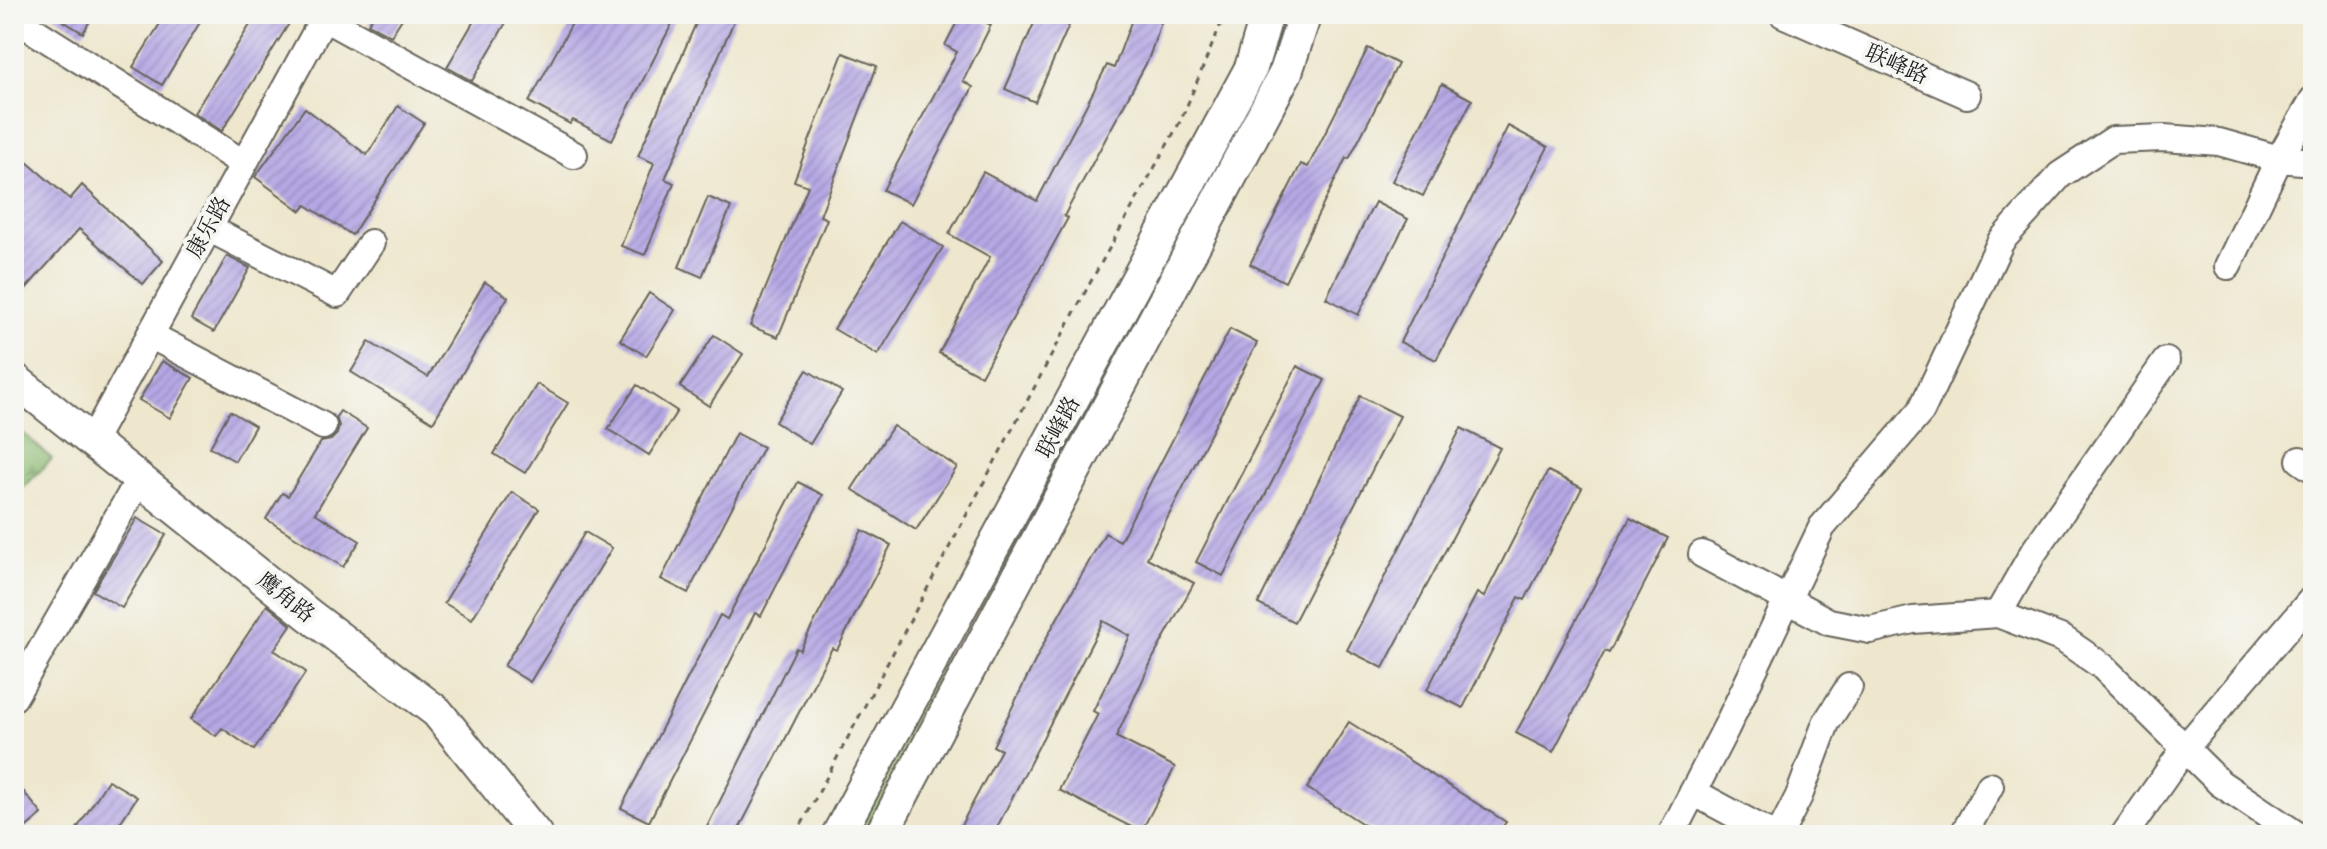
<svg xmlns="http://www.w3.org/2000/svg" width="2327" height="849" font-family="'IM FELL Great Primer','Noto Serif SC',serif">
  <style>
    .grass { fill: url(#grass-dots); stroke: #667b50; stroke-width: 2 }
    .forest { fill: url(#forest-firs); stroke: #546b47; stroke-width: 2 }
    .building { fill: url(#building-hatch) }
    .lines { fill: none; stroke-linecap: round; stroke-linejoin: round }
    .minor-casing { stroke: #66635a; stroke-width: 30 }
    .major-casing { stroke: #66635a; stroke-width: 36 }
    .path { stroke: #66635a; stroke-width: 3; stroke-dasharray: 6 6; stroke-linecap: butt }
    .minor { stroke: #fff; stroke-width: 26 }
    .major { stroke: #fff; stroke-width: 32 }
    .labels { text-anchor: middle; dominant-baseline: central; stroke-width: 8; stroke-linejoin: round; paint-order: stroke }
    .street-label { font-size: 22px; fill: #1c1c1c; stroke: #f6f6f2 }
  </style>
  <defs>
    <pattern id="grass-dots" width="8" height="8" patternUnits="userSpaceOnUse" patternTransform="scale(2)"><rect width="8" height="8" fill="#b1da85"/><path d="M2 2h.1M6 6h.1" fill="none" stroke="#98ba72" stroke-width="1.8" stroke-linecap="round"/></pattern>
    <pattern id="forest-firs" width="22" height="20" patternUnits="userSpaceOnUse" patternTransform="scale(2)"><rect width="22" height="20" fill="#8cba72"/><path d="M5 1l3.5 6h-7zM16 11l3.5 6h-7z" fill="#789f62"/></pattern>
    <pattern id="building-hatch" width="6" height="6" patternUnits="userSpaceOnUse" patternTransform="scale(2)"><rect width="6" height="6" fill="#b5a7e4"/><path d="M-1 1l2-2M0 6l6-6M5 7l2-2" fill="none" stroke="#9b8fc3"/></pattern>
  </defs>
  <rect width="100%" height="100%" fill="#f6f6f2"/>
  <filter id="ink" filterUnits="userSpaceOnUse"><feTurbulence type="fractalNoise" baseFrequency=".0125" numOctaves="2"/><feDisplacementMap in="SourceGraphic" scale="16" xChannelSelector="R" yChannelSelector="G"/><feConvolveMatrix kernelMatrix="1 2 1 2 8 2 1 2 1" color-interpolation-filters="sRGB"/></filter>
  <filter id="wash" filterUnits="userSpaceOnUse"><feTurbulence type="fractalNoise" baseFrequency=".006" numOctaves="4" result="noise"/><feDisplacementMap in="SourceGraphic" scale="32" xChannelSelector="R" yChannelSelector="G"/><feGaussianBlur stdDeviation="1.8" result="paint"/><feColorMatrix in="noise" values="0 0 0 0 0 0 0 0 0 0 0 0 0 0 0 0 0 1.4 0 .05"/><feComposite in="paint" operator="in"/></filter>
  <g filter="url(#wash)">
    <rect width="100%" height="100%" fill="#eee7cd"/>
    <g class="grass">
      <path d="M1211,158L1222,165L1110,374L1099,368Z"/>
      <path d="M1078,409L1090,416L984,612L974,605Z"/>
      <path d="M947,654L959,661L862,835H849Z"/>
    </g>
    <path class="forest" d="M14,425L52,459L14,497Z"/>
    <g id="blocks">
      <g class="building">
        <path d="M52,14H94L83,33Z"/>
        <path d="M166,14H205L162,85L133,67Z"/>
        <path d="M257,14H295L222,131L194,113Z"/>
        <path d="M375,14H405L391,36L368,24Z"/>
        <path d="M478,14H511L472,81L447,67Z"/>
        <path d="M577,14H677L612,140L573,120L570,124L529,102Z"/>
        <path d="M700,14H737L665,179L674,183L645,255L621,246L654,163L638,156Z"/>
        <path d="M961,14H969L991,25L963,81L973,87L911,204L883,190L957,52L945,45Z"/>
        <path d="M1038,14H1074L1035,102L1005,89Z"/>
        <path d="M1134,14H1164L1148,60L1064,216L1068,218L981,376L939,353L990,257L949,234L983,172L1037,201L1107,65L1114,68Z"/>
        <path d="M1368,48L1398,64L1349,159L1346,158L1285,282L1250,264L1301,164L1308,167Z"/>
        <path d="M843,53L877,66L820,216L827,219L778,337L750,326L808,186L794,181Z"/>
        <path d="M1442,84L1472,100L1423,196L1392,181Z"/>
        <path d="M398,106L424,123L352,235L306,205L301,211L255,177L305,108L367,155Z"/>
        <path d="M1508,126L1548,147L1436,360L1400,342Z"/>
        <path d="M27,162L70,199L82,185L163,261L143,284L79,229L14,302V177Z"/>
        <path d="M708,197L731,207L702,277L679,267Z"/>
        <path d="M1375,202L1408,219L1358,315L1326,298Z"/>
        <path d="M900,221L943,247L878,355L834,329Z"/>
        <path d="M227,256L250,268L214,332L191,319Z"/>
        <path d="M485,282L508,297L433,422L351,372L369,342L428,377Z"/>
        <path d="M649,293L675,310L646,356L620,340Z"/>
        <path d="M1230,329L1257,343L1147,558L1194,583L1153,658L1116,737L1175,767L1141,832L1059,790L1098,714L1093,711L1130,636L1103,621L993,835H974L960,827L1001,750L993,746L1048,635L1105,533L1120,541Z"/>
        <path d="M714,335L743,354L709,406L680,387Z"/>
        <path d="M162,361L193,378L170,418L139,400Z"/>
        <path d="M1297,366L1325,380L1223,576L1196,562Z"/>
        <path d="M807,370L842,392L810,444L775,422Z"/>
        <path d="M537,384L568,403L525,473L494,454Z"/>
        <path d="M637,385L677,411L649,455L608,429Z"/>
        <path d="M1360,396L1400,416L1294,622L1258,604Z"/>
        <path d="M230,411L255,426L235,461L210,447Z"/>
        <path d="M340,411L367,428L315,513L360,541L343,567L266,519L282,493L288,496L321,442L331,440L337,434L339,426L336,417Z"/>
        <path d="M893,426L957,467L916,530L852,489Z"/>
        <path d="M1461,428L1500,448L1383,668L1347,650Z"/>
        <path d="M736,433L763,447L688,593L661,579Z"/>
        <path d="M1548,471L1582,488L1525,600L1519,597L1463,708L1427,690L1477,593L1484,597Z"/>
        <path d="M798,482L823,495L761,616L755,613L649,822L621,808L720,615L727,619Z"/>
        <path d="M512,492L539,509L472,619L444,603Z"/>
        <path d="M137,518L166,535L122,608L93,591Z"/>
        <path d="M1630,518L1668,538L1609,653L1605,651L1553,752L1516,733Z"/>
        <path d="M862,530L891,545L837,650L832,648L736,835H703L796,648L800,650Z"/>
        <path d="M585,532L612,548L530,682L504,666Z"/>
        <path d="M267,605L291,625L274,650L306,672L254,750L222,728L216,736L191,719Z"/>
        <path d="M1349,722L1506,822L1497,835H1380L1307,788Z"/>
        <path d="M14,780L42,814L17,835H14Z"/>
        <path d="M108,780L137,797L112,835H73Z"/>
      </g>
    </g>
  </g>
  <g filter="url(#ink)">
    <use href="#blocks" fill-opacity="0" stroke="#66635a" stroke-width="2"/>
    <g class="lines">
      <defs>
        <g id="minor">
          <path d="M317,14L574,155"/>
          <path d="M1783,14L1967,95"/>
          <path d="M14,18L243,163"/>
          <path d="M208,228L337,294L371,243"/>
          <path d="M2228,266L2279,159L2313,100"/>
          <path d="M150,335L323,426"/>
          <path d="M92,441L326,14"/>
          <path d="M2300,460L2313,469"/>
          <path d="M1702,554L1829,622L1870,630L1913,620L1998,614L2063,639L2102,666L2220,783L2297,835"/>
          <path d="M1998,614L2033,553L2166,361"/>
          <path d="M14,697L139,480"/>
          <path d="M1693,792L1773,835"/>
          <path d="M1671,835L1726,728L1822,527L1921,411L2001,241L2060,175L2113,140L2164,138L2219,142L2279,159L2313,162"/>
          <path d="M1779,835L1799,796L1826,723L1849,687"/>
          <path d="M1963,835L1990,786"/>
          <path d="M2124,835L2185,748L2313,598"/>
        </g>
        <g id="major">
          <path d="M14,379L309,615L437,712L536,835"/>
          <path d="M838,835L1251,68L1267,14"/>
          <path d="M881,835L1286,72L1305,14"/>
        </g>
      </defs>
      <use href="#minor" class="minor-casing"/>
      <use href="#major" class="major-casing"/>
      <path class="path" d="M796,835L1090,283L1181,120L1225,14"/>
      <use href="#minor" class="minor"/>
      <use href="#major" class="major"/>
    </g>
  </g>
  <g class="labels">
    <g class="street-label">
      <text transform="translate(1897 64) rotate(24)">联峰路</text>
      <text transform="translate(208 227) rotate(-61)">康乐路</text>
      <text transform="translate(1058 427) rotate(-62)">联峰路</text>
      <text transform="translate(286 597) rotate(38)">鹰角路</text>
    </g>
  </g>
  <rect width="2327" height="849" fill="none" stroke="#f6f6f2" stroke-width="48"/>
</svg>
